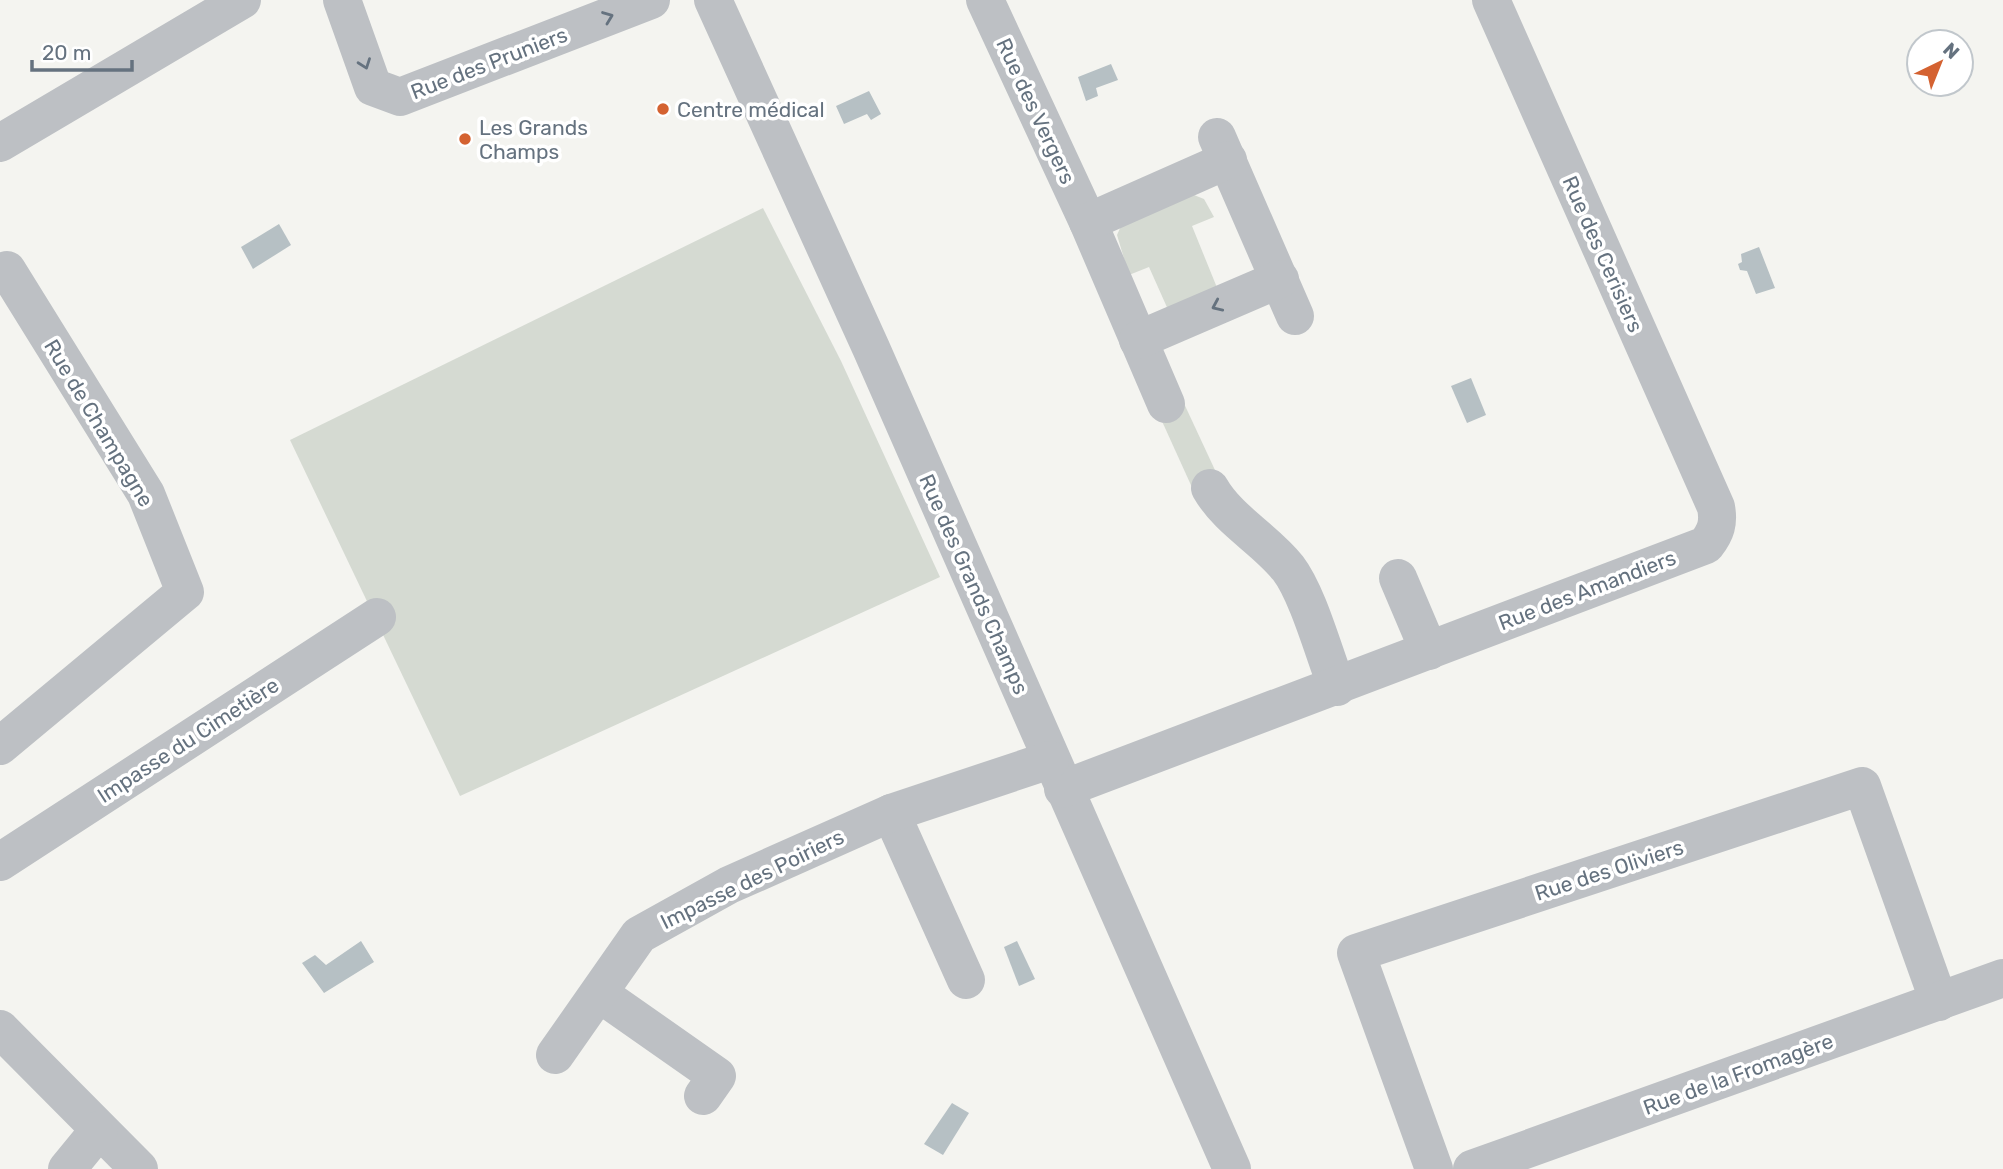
<svg xmlns="http://www.w3.org/2000/svg" width="2003" height="1169" font-family="Rubik,sans-serif">
  <style>
    .green { fill: #d5dad2 }
    .water { fill: #b6c0c4 }
    .lines { fill: none; stroke-linecap: round; stroke-linejoin: round }
    .minor { stroke: #bdc0c4; stroke-width: 38 }
    .oneway { stroke: #65727f }
    .poi-dot { fill: #d46231; stroke: #fff; stroke-width: 2.5 }
    .labels { text-anchor: middle; dominant-baseline: central; stroke-width: 7; stroke-linejoin: round; paint-order: stroke }
    .street-label { font-size: 21px; fill: #65727f; stroke: #fff }
    .poi-label { font-size: 21px; fill: #65727f; stroke: #fff; text-anchor: start }
  </style>
  <rect width="100%" height="100%" fill="#f4f4f0"/>
  <g class="green">
    <path d="M1194,195L1204,199L1214,217L1192,226L1220,295L1170,314L1149,267L1129,275L1117,235L1121,226Z"/>
    <path d="M763,208L841,361L940,577L460,796L290,440Z"/>
    <path d="M1181,397L1221,483L1195,494L1156,408Z"/>
  </g>
  <g class="water">
    <path d="M1111,64L1118,80L1096,88L1098,96L1086,101L1078,77Z"/>
    <path d="M869,91L881,114L871,120L867,114L844,124L836,106Z"/>
    <path d="M279,224L291,245L253,269L241,247Z"/>
    <path d="M1759,247L1775,288L1756,294L1747,271L1740,270L1738,264L1742,262L1741,254Z"/>
    <path d="M1471,378L1486,415L1467,423L1451,386Z"/>
    <path d="M361,941L374,962L324,993L302,963L315,955L326,965Z"/>
    <path d="M1017,941L1035,979L1019,986L1004,947Z"/>
    <path d="M952,1103L969,1113L943,1155L924,1144Z"/>
  </g>
  <g class="lines">
    <g class="minor">
      <path d="M342,0L373,87L400,97L651,0"/>
      <path d="M713,0L871,348L1232,1169"/>
      <path d="M985,0L1088,222L1166,404"/>
      <path d="M1217,137L1295,316"/>
      <path d="M0,143L242,0"/>
      <path d="M1088,222L1228,160"/>
      <path d="M1138,340L1280,279"/>
      <path d="M1210,488C1229,521 1264,538 1288,568C1308,594 1324,654 1337,687"/>
      <path d="M1398,578L1429,651"/>
      <path d="M0,746L185,592L146,494L7,270"/>
      <path d="M1063,789L1706,545C1716,532 1719,523 1716,507L1491,0"/>
      <path d="M891,813L966,980"/>
      <path d="M0,862L377,617"/>
      <path d="M600,994L717,1076L703,1096"/>
      <path d="M0,1029L139,1169"/>
      <path d="M555,1055L639,935L729,885L891,813L1050,760"/>
      <path d="M67,1169L99,1130"/>
      <path d="M1434,1169L1356,953L1862,786L1939,1002"/>
      <path d="M1472,1169L2003,978"/>
    </g>
  </g>
  <defs><path id="oneway-chevron" d="M-2-3.5L2.5 0L-2 3.5" fill="none" stroke-width="1.6" stroke-linecap="round" stroke-linejoin="round" transform="scale(1.75)"/></defs>
  <g class="oneway">
    <use href="#oneway-chevron" transform="translate(608 17) rotate(-21)"/>
    <use href="#oneway-chevron" transform="translate(365 64) rotate(70)"/>
    <use href="#oneway-chevron" transform="translate(1217 306) rotate(156)"/>
  </g>
  <g class="poi-dot">
    <circle cx="663" cy="109" r="7"/>
    <circle cx="465" cy="139" r="7"/>
  </g>
  <g class="labels">
    <g class="street-label">
      <text transform="translate(489 63) rotate(-21)">Rue des Pruniers</text>
      <text transform="translate(1036 111) rotate(65)">Rue des Vergers</text>
      <text transform="translate(1603 254) rotate(66)">Rue des Cerisiers</text>
      <text transform="translate(99 423) rotate(59)">Rue de Champagne</text>
      <text transform="translate(974 584) rotate(66)">Rue des Grands Champs</text>
      <text transform="translate(1587 590) rotate(-21)">Rue des Amandiers</text>
      <text transform="translate(188 740) rotate(-33)">Impasse du Cimetière</text>
      <text transform="translate(1609 870) rotate(-18)">Rue des Oliviers</text>
      <text transform="translate(752 879) rotate(-26)">Impasse des Poiriers</text>
      <text transform="translate(1738 1074) rotate(-20)">Rue de la Fromagère</text>
    </g>
    <g class="poi-label">
      <text x="677" y="109">Centre médical</text>
      <text x="479" y="127">Les Grands<tspan x="479" dy="24">Champs</tspan></text>
    </g>
  </g>
  <g transform="translate(1940 63) rotate(43)"><circle r="33" fill="#ffffff" stroke="#c1c7cc" stroke-width="2"/>
  <path d="M0-5L12 26L0 18L-12 26Z" fill="#d46231"/>
  <text y="-10" font-size="19" font-weight="bold" text-anchor="middle" fill="#65727f">N</text>
  </g>
  <path d="M32 60v10h100v-10" fill="none" stroke="#65727f" stroke-width="3.5"/>
  <text x="42" y="60" font-size="21" fill="#65727f" stroke="#ffffff" stroke-width="5" paint-order="stroke">20 m</text>
</svg>
